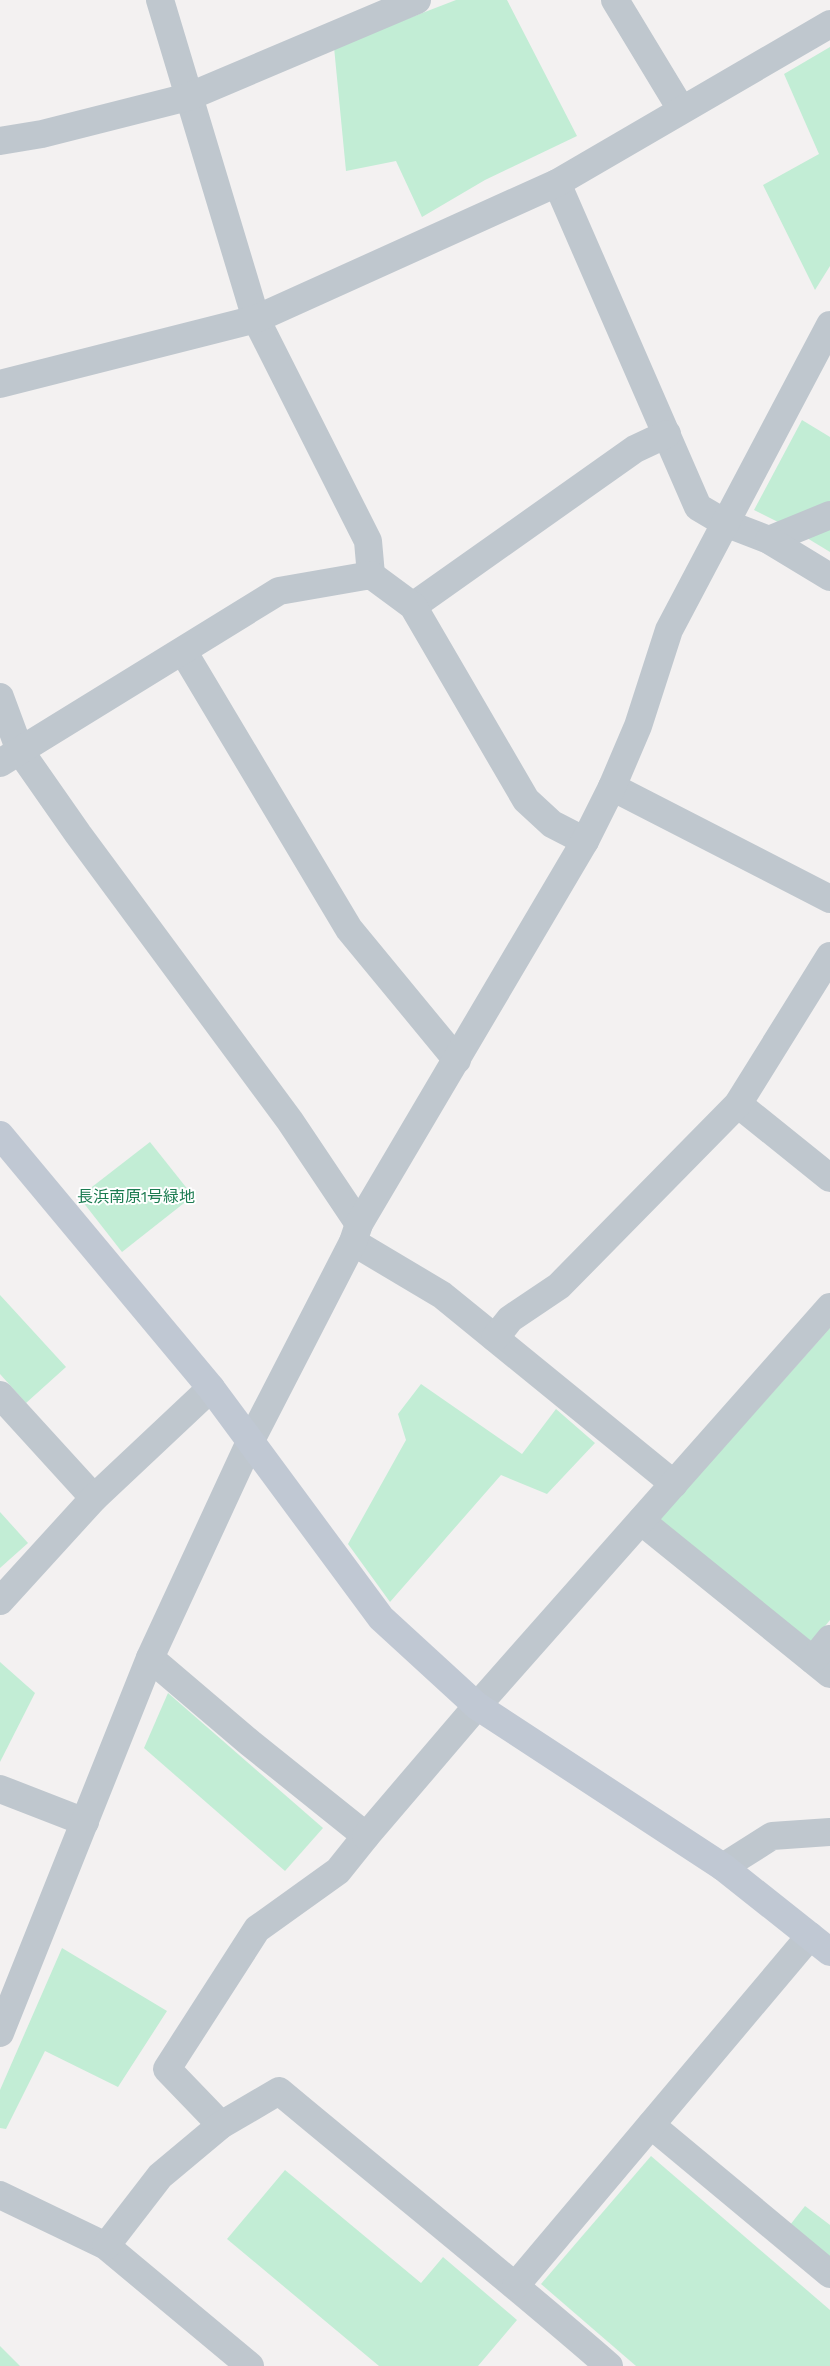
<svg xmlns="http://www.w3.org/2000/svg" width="830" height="2366" font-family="'Work Sans','Noto Sans JP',sans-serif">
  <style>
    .green { fill: #c2edd5 }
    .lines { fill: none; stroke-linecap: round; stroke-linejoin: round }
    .street { stroke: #bfc7ce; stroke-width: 28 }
    .secondary { stroke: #c0c8d3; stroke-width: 28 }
    .labels { text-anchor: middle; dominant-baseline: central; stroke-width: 4; stroke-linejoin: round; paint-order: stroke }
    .park-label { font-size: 16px; fill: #1c7c51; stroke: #fff }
  </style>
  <rect width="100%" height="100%" fill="#f3f1f1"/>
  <g class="green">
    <path d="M456,0H507L577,136L485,180L422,217L396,161L346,171L334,47Z"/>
    <path d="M830,47V266L815,290L763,185L819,154L784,74Z"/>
    <path d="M802,420L830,437V507L786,526L754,510Z"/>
    <path d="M830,529V552L807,538Z"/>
    <path d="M150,1142L193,1196L122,1252L79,1197Z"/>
    <path d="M0,1295L66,1367L26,1403L0,1374Z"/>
    <path d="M830,1328V1620L812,1642L658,1521Z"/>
    <path d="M421,1384L522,1454L556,1409L595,1443L547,1494L501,1475L390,1602L348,1544L406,1440L398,1414Z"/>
    <path d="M0,1512L28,1543L0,1568Z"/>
    <path d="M0,1662L35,1693L0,1762Z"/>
    <path d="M168,1693L323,1828L285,1871L144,1748Z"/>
    <path d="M62,1948L167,2011L118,2087L45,2051L6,2129L0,2128V2090Z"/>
    <path d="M651,2156L830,2310V2366H636L541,2284Z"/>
    <path d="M285,2170L421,2283L443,2257L517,2320L478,2366H379L227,2239Z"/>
    <path d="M805,2206L830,2225V2257L790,2225Z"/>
    <path d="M0,2346L20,2366H0Z"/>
  </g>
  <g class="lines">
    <g class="street">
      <path d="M160,0L256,319L368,541L371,575"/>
      <path d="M615,0L681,109"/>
      <path d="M0,141L42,134L188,97L417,0"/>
      <path d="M557,183L698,507L725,523L769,540L830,515"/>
      <path d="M0,384L256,319L557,183L830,24"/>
      <path d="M769,540L830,577"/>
      <path d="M413,606L635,449L667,434"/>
      <path d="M183,651L349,929L457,1060"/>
      <path d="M0,697L20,751L78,834L290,1121L359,1224"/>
      <path d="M0,763L279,591L371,575L413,606L526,800L552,824L585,841"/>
      <path d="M612,787L830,899"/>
      <path d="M738,1104L830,1178"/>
      <path d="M353,1242L442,1295L674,1484"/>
      <path d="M495,1338L510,1319L559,1286L738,1104L830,956"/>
      <path d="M0,1395L94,1498"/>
      <path d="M641,1521L830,1674"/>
      <path d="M0,1601L94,1498L211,1388"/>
      <path d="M150,1658L250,1743L366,1836L338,1871L257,1929L167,2069L221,2125"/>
      <path d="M813,1660L830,1639"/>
      <path d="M0,1789L85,1822"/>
      <path d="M366,1836L477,1706L830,1307"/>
      <path d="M723,1867L772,1836L830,1832"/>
      <path d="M0,2033L150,1658L250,1442L353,1242L359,1224L585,841L612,787L638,726L669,630L830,325"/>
      <path d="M651,2125L830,2274"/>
      <path d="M0,2195L106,2246L250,2366"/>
      <path d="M106,2246L160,2176L221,2125L279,2091C389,2183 501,2272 609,2366"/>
      <path d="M516,2285L810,1936"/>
    </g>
    <path class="secondary" d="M0,1135L211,1388L381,1618L477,1706L723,1867L830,1952"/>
  </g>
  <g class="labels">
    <g class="park-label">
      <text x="136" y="1196">長浜南原1号緑地</text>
    </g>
  </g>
</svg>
